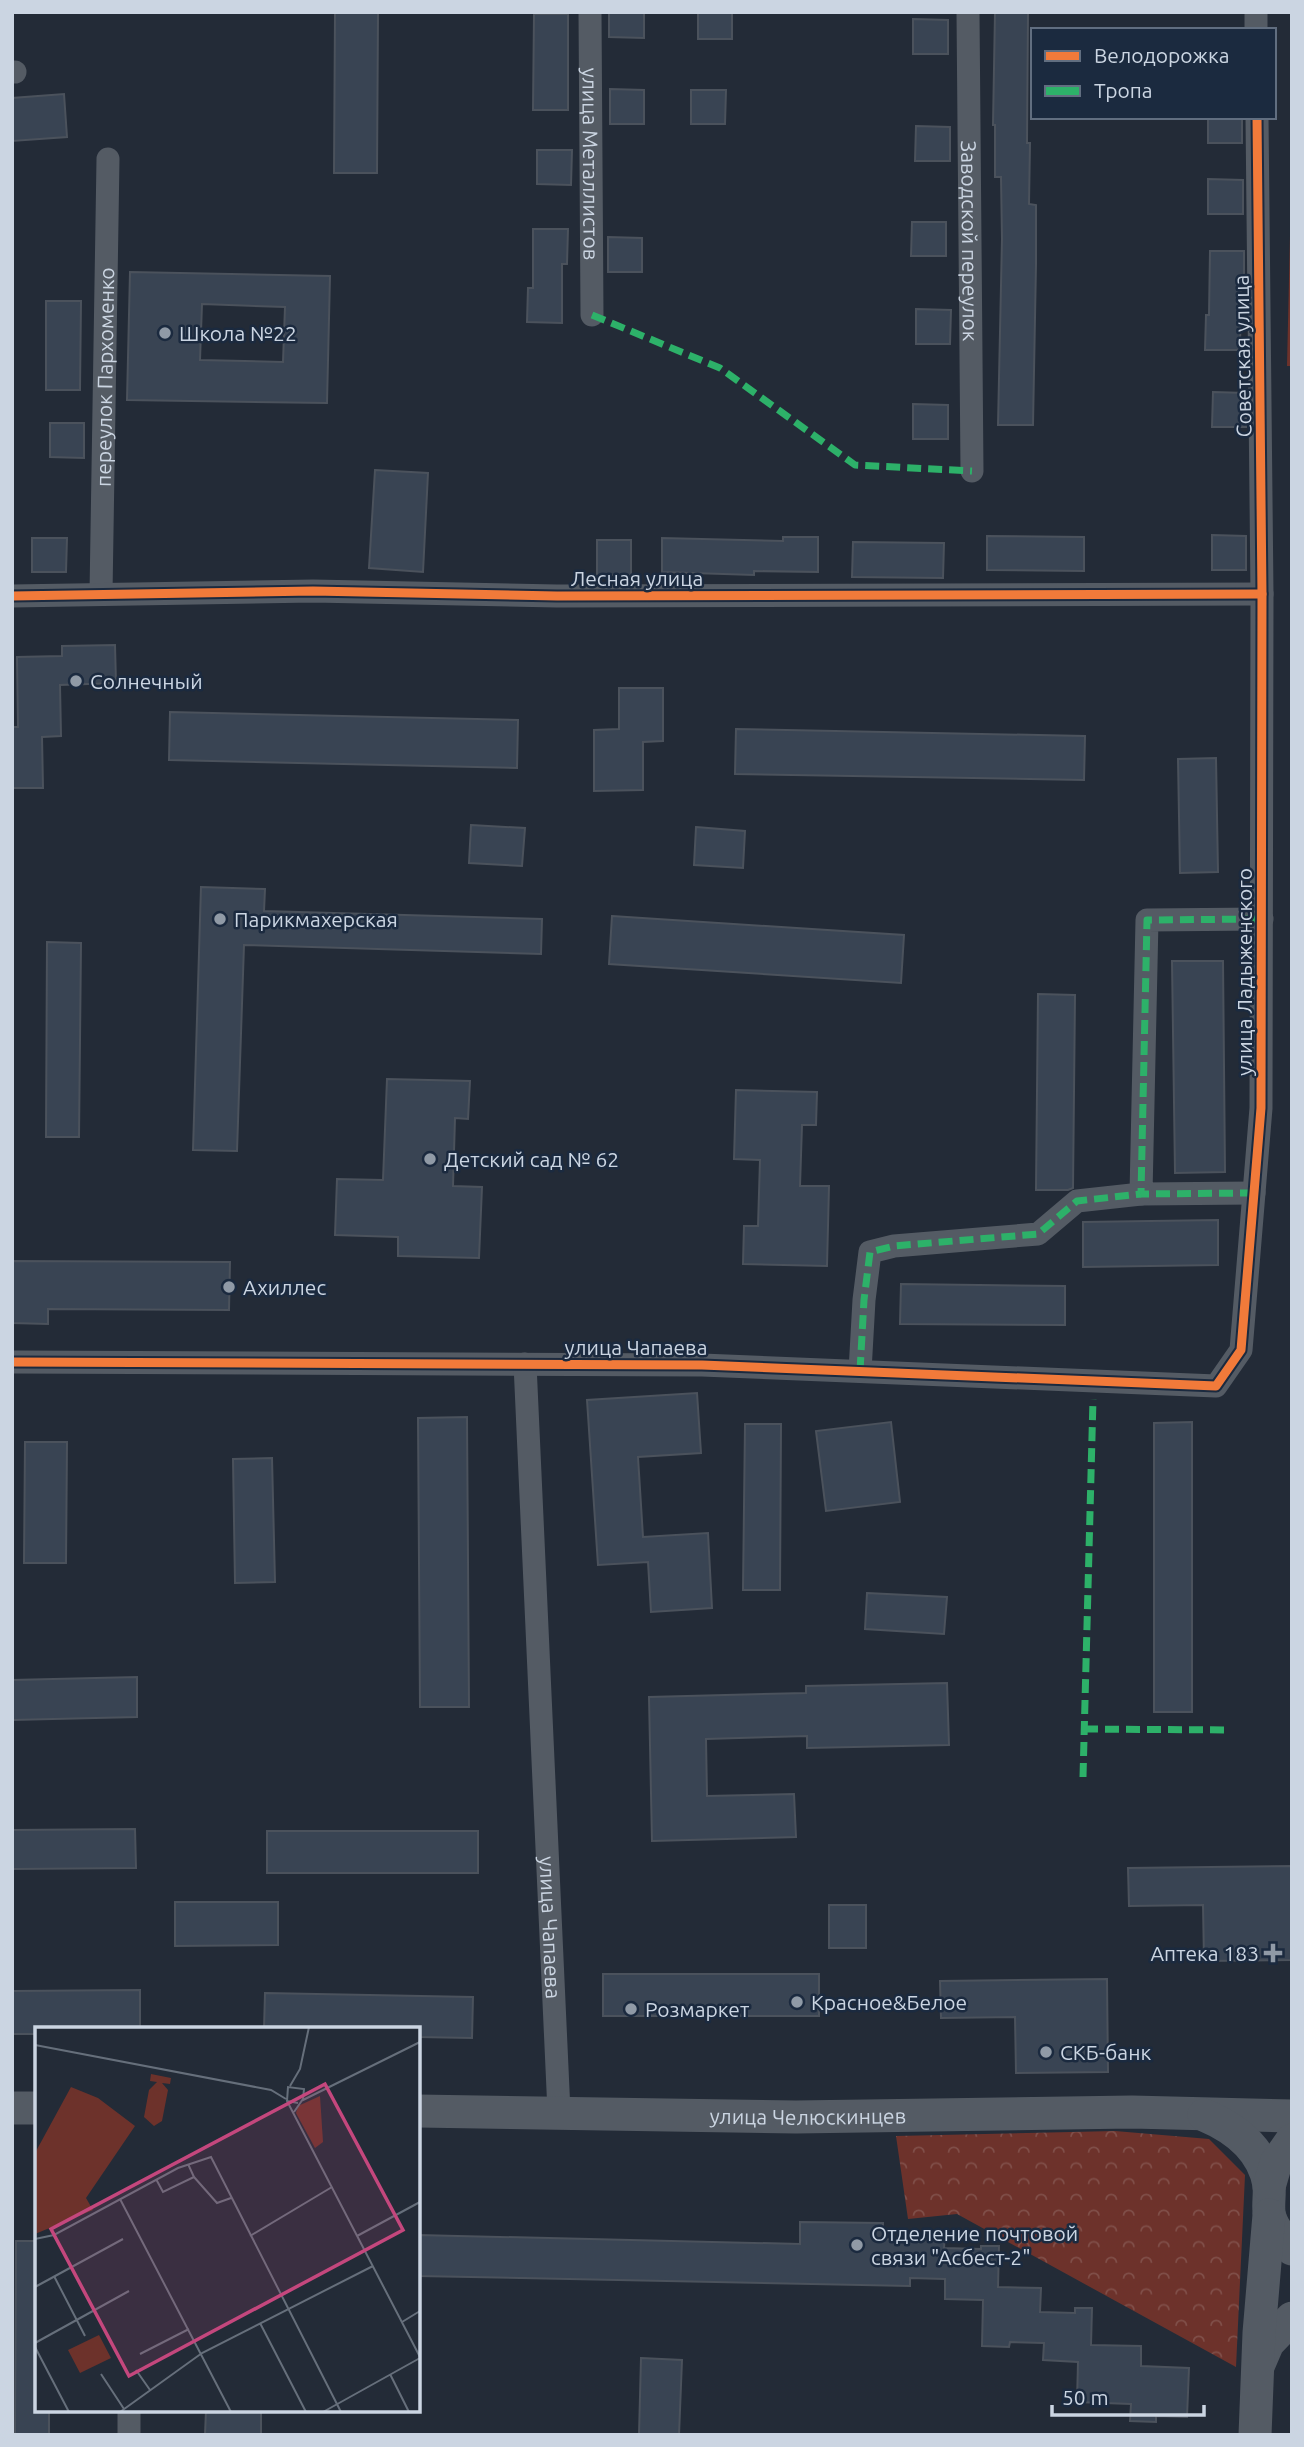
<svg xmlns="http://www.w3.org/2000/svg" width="1304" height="2447" font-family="Ubuntu,sans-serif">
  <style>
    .green { fill: #6d322b }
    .park { fill: url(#park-crowns) }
    .building { fill: #394453; stroke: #4b525c; stroke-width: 2; fill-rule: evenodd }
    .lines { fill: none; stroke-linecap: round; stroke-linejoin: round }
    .street { stroke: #545b64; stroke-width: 23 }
    .secondary { stroke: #545b64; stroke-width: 33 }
    .quiet { stroke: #2db169; stroke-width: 7; stroke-dasharray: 14 7; stroke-linecap: butt }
    .cycleway-casing { stroke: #1b2a3f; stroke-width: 13 }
    .cycleway { stroke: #f17a3a; stroke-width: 9 }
    .poi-dot { fill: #909aa6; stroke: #1b2a3f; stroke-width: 2.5 }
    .labels { text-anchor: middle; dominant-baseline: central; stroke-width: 5; stroke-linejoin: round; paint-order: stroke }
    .street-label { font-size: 21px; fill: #cbd5e2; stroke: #1b2a3f }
    .poi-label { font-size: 21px; fill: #cbd5e2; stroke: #1b2a3f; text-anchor: start }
    .inset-road { fill: none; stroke: #666f7b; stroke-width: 2 }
    .view { fill: #c4477d; fill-opacity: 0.15; stroke: #c4477d; stroke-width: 3.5 }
    .inset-edge { fill: none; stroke: #cbd5e2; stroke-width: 3.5 }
  </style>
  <defs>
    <pattern id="park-crowns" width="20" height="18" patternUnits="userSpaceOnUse" patternTransform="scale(1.75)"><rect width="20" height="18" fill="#6d322b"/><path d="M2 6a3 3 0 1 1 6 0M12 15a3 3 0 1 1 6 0" fill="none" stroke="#804f49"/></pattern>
  </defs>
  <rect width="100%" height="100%" fill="#232b37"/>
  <path class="green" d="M1292,148V366H1287Z"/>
  <path class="park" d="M1115,2131L1209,2139L1245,2175L1236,2367L957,2214L908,2219L896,2136Z"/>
  <g class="building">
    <path d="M335,12H378L377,173H334Z"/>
    <path d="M609,12H644V38L609,37Z"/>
    <rect x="698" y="12" width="34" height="27"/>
    <path d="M995,12H1028L1027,143H1030L1029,204L1036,205V264L1033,425H998L1002,239L1001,177H995V125H993Z"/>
    <path d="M534,14H568V110H533Z"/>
    <path d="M913,19L948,20V54H913Z"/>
    <path d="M610,89L644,90V124H610Z"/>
    <path d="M691,90H726L725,124H691Z"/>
    <path d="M64,94L67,137L12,141V98Z"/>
    <rect x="1208" y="117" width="34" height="26"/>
    <path d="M916,126L950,127V161H915Z"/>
    <path d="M537,150H572L571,185L537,184Z"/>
    <path d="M1208,179L1243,180V214H1208Z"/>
    <path d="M912,222H946V256H911Z"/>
    <path d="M533,229H568L567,264H562V323L527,322L528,288H533Z"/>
    <path d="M608,237L642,238V272H608Z"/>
    <path d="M1210,251H1244V286H1241L1240,350H1205L1206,315H1209Z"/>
    <path d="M130,272L330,276L327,403L127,400ZM202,304L285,307L283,362L200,360Z"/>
    <path d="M46,301H81L80,390H46Z"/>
    <path d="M916,309L951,310L950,344H916Z"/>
    <path d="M1213,392L1246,393V427H1212Z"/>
    <path d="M913,404L948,405V439H913Z"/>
    <path d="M50,423H84V458L50,457Z"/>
    <path d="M375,470L428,473L423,572L369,568Z"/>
    <path d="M1212,535L1246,536V570H1212Z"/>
    <path d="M987,536L1084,537V571L987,570Z"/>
    <path d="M783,537H818V572L754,571V575L662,572V538L783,541Z"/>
    <path d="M32,538H67L66,572H32Z"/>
    <rect x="597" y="540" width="34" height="35"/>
    <path d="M853,542L944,543L943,578L852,577Z"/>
    <path d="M115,645L116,683L60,685L61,736L42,737L43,788H12V727H18L17,657L62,656V646Z"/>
    <path d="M619,688H663V741L643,742V790L594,791V730L619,729Z"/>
    <path d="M170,712L518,720L517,768L169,760Z"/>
    <path d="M736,729L1085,736L1084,780L735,774Z"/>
    <path d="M1216,758L1218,872L1180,873L1178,759Z"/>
    <path d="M471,825L525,828L522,866L469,863Z"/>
    <path d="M696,827L745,831L743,868L694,865Z"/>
    <path d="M201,887L265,889L264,911L542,919L541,954L244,945L237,1151L193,1150Z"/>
    <path d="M612,916L904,935L901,983L609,964Z"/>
    <path d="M47,942L81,943L79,1137H46Z"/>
    <path d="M1172,961H1223L1225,1172L1175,1173Z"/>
    <path d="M1038,994L1075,995L1073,1188L1068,1190H1036Z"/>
    <path d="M387,1079L470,1081L468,1119L455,1118L453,1186L482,1187L479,1258L398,1256V1237L335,1235L337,1179L383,1180Z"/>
    <path d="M736,1090L817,1092L816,1125H802L800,1186H829L827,1266L743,1264L744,1226H758L760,1160L734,1159Z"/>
    <path d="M1218,1220V1265L1083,1267V1222Z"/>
    <path d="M12,1261L230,1262L229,1310L48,1309V1324L12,1323Z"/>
    <path d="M901,1284L1065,1286V1325L900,1324Z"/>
    <path d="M697,1393L701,1453L638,1457L643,1537L708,1533L712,1608L651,1612L648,1562L598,1565L587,1400Z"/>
    <path d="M467,1417L469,1707H420L418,1418Z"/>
    <path d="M891,1422L900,1502L826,1511L816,1431Z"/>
    <path d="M1192,1422V1712H1154V1423Z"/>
    <path d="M745,1424H781L780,1590H743Z"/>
    <path d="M25,1442H67L66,1563H24Z"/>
    <path d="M272,1458L275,1582L235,1583L233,1459Z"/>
    <path d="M867,1593L947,1597L944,1634L865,1629Z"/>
    <path d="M137,1677V1717L12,1720V1680Z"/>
    <path d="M947,1683L949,1745L807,1748V1736L706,1739L707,1796L794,1794L796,1837L652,1841L649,1697L806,1693V1686Z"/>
    <path d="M135,1829L136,1868L12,1869V1830Z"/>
    <rect x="267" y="1831" width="211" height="42"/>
    <path d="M1292,1866V1960L1204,1961L1203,1905L1129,1906L1128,1868Z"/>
    <path d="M175,1902H278V1945L175,1946Z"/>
    <rect x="829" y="1905" width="37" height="43"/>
    <rect x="603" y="1974" width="216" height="42"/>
    <path d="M1107,1979L1108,2072L1016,2073L1015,2017L941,2018L940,1981Z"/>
    <path d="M140,1990V2029H37V2034H12V1991Z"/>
    <path d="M265,1993L473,1997L472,2038L418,2037V2029H264Z"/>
    <path d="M800,2222L883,2223V2239L922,2241L925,2234H945L944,2248L981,2249V2246H999L998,2287L1041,2288L1040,2312L1075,2313V2308H1092L1091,2345L1141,2346V2366L1189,2368L1187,2417L1156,2416V2422L1130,2421L1131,2404L1077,2402L1078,2362L1043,2360L1044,2343L1010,2342L1009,2347L982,2346L983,2300L945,2299V2279L910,2278V2286L418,2276V2235L800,2244Z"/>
    <path d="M16,2241H37V2410H49V2435H15Z"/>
    <path d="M641,2358L682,2360L679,2435H639Z"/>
    <path d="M206,2410H261V2435H205Z"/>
  </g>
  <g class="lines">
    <g class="street">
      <path id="s1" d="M590,12L592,315"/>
      <path id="s2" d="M968,12L972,471"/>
      <path d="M1256,12V30"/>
      <path d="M12,72H15"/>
      <path id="s3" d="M101,594L108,159"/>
      <path d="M12,596L313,591L557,596L1262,594"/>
      <path d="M1254,1193L1141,1194L1147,920L1262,919"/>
      <path d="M12,1362L702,1365L1216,1386L1241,1350L1261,1108L1262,594L1257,117"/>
      <path id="s4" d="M525,1364L559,2112"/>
      <path d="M860,1371L864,1300L870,1252L894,1246L1038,1234L1077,1201L1141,1194"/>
      <path d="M129,2410V2435"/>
    </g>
    <g class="secondary">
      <path d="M12,2108H37"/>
      <path id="s5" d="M418,2111L796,2117L1132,2112L1292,2116"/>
      <path d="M1204,2115C1235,2128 1263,2149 1269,2185C1270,2194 1268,2203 1269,2212C1271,2227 1282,2239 1292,2249"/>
      <path d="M1269,2187L1276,2163L1292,2140"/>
      <path d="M1259,2364L1268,2343L1292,2318"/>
      <path d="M1255,2435L1259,2333L1269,2215"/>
    </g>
    <g class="quiet">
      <path d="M592,315L720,368L855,465L972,471"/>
      <path d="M1254,1193L1141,1194L1147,920L1262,919"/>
      <path d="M860,1371L864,1300L870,1252L894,1246L1038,1234L1077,1201L1141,1194"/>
      <path d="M1084,1729L1229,1730"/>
      <path d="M1083,1777L1093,1399"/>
    </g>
    <defs>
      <g id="cycleway">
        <path d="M12,596L313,591L557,596L1262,594"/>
        <path d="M12,1362L702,1365L1216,1386L1241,1350L1261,1108L1262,594L1257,117"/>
      </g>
    </defs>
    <use href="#cycleway" class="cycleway-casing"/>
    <use href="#cycleway" class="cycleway"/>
  </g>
  <g class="poi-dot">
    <circle cx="165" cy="333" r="7"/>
    <circle cx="76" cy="681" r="7"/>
    <circle cx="220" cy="919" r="7"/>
    <circle cx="430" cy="1159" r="7"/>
    <circle cx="229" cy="1287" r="7"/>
    <path d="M1269.5 1942.5h7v7h7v7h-7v7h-7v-7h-7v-7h7z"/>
    <circle cx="797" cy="2002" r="7"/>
    <circle cx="631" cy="2009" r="7"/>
    <circle cx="1046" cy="2052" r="7"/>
    <circle cx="857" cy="2245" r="7"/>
  </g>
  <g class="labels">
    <g class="street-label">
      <text stroke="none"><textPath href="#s1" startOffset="152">улица Металлистов</textPath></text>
      <text stroke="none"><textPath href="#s2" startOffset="229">Заводской переулок</textPath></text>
      <text transform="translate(1242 356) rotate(-91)">Советская улица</text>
      <text stroke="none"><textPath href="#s3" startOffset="217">переулок Пархоменко</textPath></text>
      <text x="637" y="578">Лесная улица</text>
      <text transform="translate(1244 972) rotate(-90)">улица Ладыженского</text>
      <text x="636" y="1347">улица Чапаева</text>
      <text stroke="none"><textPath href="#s4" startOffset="564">улица Чапаева</textPath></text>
      <text stroke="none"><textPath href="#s5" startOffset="390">улица Челюскинцев</textPath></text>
    </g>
    <g class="poi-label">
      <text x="179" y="333">Школа №22</text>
      <text x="90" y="681">Солнечный</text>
      <text x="234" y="919">Парикмахерская</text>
      <text x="444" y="1159">Детский сад № 62</text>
      <text x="243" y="1287">Ахиллес</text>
      <text x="1259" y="1953" text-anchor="end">Аптека 183</text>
      <text x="811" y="2002">Красное&amp;Белое</text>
      <text x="645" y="2009">Розмаркет</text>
      <text x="1060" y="2052">СКБ-банк</text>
      <text x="871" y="2233">Отделение почтовой<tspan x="871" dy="24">связи "Асбест-2"</tspan></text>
    </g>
  </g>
  <g transform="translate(35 2027)">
    <rect width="385" height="385" fill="#232b37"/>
    <path d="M116,47L136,51L135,57L127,56L133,63L127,94L119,99L109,90L114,63L122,55L115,54ZM36,60L63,71L100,99L51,171L58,183L0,207V126ZM64,308L76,331L45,346L33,323Z" fill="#6d322b"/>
    <path d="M285,69L288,115L280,121L261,86L263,79Z" fill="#6d322b"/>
    <path class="inset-road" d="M0,18L236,63L251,72M255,59L265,42L274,0M252,74L385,330M266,74L385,15M259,85L268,72L269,62L253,60L252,74L263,76M159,150L182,176L196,171M121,152L128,165L159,150L153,137M85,172L196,385M215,209L297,160M322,209L385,175M0,212L19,208L143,141L176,130L306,385M19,249L50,309M0,260L88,212M367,295L385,284M225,296L271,385M0,316L94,264M0,320L34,385M105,327L154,302M101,343L115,363M66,347L89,382M355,347L374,385M85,385L167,326L338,239M288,385L385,331"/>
    <path class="view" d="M290,57L368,203L94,349L16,202Z"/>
    <rect width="385" height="385" class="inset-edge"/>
  </g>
  <rect width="1304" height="2447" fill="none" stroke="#cbd5e2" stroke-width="28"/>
  <rect x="1031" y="28" width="245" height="91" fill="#1b2a3f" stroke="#616e80" stroke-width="2"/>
  <rect x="1045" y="51" width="35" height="10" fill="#f17a3a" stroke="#616e80" stroke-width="2"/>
  <text x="1094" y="63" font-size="21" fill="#cbd5e2">Велодорожка</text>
  <rect x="1045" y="86" width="35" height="10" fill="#2db169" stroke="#616e80" stroke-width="2"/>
  <text x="1094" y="98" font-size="21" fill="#cbd5e2">Тропа</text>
  <path d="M1052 2405v10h152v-10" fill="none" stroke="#cbd5e2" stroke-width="3.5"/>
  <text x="1062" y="2405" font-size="21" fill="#cbd5e2" stroke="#1b2a3f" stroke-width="5" paint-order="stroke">50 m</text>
</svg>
